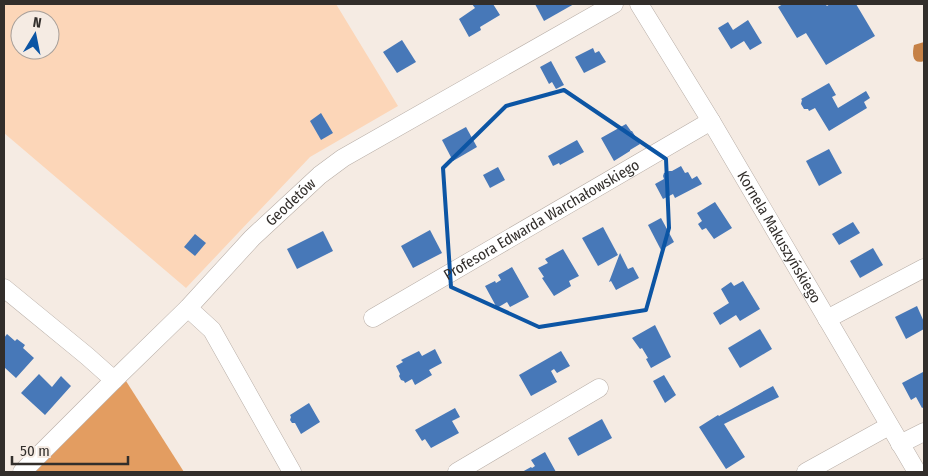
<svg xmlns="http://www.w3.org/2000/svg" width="928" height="476" font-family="'Fira Sans Condensed',sans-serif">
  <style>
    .green { fill: #fcd6b8; fill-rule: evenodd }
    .forest { fill: #e39d61 }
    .water { fill: #c68146 }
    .building { fill: #4778b8 }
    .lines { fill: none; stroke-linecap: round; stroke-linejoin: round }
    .minor-casing { stroke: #b8aea7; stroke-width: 19 }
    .minor { stroke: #fff; stroke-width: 18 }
    .marked { fill: none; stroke: #0c55a4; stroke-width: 4; stroke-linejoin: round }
    .labels { text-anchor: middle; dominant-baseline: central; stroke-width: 5; stroke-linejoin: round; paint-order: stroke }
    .street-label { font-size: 15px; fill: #322e2b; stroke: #f5ebe3 }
  </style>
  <rect width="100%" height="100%" fill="#f5ebe3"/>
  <path class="green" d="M4,4H336L398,106L310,157L186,288L4,133ZM20,20H50V50H20Z"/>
  <path class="forest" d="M126,381L184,472H32Z"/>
  <path class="water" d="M924,42V61C912,65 912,54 914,45Z"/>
  <g class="building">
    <path d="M472,4H493L500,15L480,27L481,30L469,37L459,19L475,8Z"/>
    <path d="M535,4H574L544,21Z"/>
    <path d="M783,4H825L827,6L830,4H856L875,36L826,65L806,33L797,38L778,7Z"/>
    <path d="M748,20L762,43L750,50L744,41L731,49L718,28L728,22L733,30Z"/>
    <path d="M402,40L416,62L397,73L383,52Z"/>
    <path d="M593,48L595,53L599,51L606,62L584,73L575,57Z"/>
    <path d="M551,61L564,85L556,89L552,82L549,84L540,67Z"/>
    <path d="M829,83L836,95L832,97L838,108L866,91L870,98L864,102L867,108L829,131L815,108L809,111L808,109H804L801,104L802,100L801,99Z"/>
    <path d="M321,113L333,133L321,140L310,121Z"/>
    <path d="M626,124L631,131H632L640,144L630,150V151L614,161L601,138Z"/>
    <path d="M466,127L477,147L453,161L442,140Z"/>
    <path d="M577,140L584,152L560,165L559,163L553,166L548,156Z"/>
    <path d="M829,149L842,173L819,186L806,161Z"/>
    <path d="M681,166L685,173L688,172L692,179L697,176L702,184L675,198L673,194L663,199L655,184L664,179L663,176L664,173L669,171H672Z"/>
    <path d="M498,167L505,180L490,188L483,175Z"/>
    <path d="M715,202L732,228L714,239L706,228L702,230L698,224L702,221L697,213Z"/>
    <path d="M661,218L674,242L661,250L648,225Z"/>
    <path d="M853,222L860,233L839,245L832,234Z"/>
    <path d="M603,227L618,255L598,266L582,238Z"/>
    <path d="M430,230L442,253L413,268L401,246Z"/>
    <path d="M323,231L333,251L297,269L287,249Z"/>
    <path d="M195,234L206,243L195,256L184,247Z"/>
    <path d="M873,248L883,265L860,278L850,261Z"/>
    <path d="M563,249L579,276L569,281L571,286L554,296L542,278L544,277L538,268L548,263L545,259Z"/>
    <path d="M620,253L628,269L633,267L639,278L616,290L611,281L609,282Z"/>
    <path d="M512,267L529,297L510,307L507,302L497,308L485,286L495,281L496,283L501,280L498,275Z"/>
    <path d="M743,281L760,309L740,321L736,315L720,325L713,313L729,303L721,289L731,282L734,286Z"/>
    <path d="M917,306L924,322V329L906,339L895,317Z"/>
    <path d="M655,325L671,357L651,368L646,359L648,358L642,348L640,349L632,338Z"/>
    <path d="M760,329L772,349L740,368L728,348Z"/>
    <path d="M7,334L15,341L17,339L25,345L23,348L34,358L16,378L4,367V338Z"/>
    <path d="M435,349L442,363L429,370L432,375L415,385L412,379L405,383L404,381L401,380L399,376L400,374L396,366L403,362L401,360L419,351L422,356Z"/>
    <path d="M561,351L570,366L557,373L554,369L551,371L557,382L531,396L519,375Z"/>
    <path d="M923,372L924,374V407L922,408L916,397L911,400L902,383Z"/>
    <path d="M39,374L52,387L61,376L71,386L45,415L21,393Z"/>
    <path d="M664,375L676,395L665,403L653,381Z"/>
    <path d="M773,386L779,397L724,424L745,457L726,469L699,427L718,415L719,416Z"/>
    <path d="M309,403L320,422L301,434L295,423H292L290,420L291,417L290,415Z"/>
    <path d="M455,408L460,417L452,421L459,433L431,448L425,439L422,441L415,430Z"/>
    <path d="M602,419L612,438L578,456L568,438Z"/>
    <path d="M545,452L556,472H522L531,467L532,468L535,466L531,460Z"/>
  </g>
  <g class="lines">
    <defs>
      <g id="minor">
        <path id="s1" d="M639,4L711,121L917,472"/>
        <path d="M4,288L87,356L114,380"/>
        <path d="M188,308L212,330L292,472"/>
        <path id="s2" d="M373,318L711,121"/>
        <path d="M827,319L924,268"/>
        <path d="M900,444L924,432"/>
        <path id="s3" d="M22,472L114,380L188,308L252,238L320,175L343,158L614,4"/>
        <path d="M457,472L599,388"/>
        <path d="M806,472L889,426"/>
      </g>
    </defs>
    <use href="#minor" class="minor-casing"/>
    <use href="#minor" class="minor"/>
  </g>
  <path class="marked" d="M564,90L666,159L669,228L646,310L539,327L451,287L443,168L506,106Z"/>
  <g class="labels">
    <g class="street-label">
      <text stroke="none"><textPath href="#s3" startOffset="381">Geodetów</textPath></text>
      <text stroke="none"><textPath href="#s2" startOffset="195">Profesora Edwarda Warchałowskiego</textPath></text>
      <text stroke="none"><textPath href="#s1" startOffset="272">Kornela Makuszyńskiego</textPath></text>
    </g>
  </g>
  <rect width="928" height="476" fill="none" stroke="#322e2b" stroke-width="10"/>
  <g transform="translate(35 35) rotate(10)"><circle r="24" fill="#f5ebe3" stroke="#a79f99"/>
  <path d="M0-4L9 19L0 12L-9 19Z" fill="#0c55a4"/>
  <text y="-8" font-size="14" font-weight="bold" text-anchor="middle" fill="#322e2b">N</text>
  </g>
  <path d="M12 456v8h116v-8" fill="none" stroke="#322e2b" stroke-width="2.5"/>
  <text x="20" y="456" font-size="15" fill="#322e2b" stroke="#f5ebe3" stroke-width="4" paint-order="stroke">50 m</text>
</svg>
